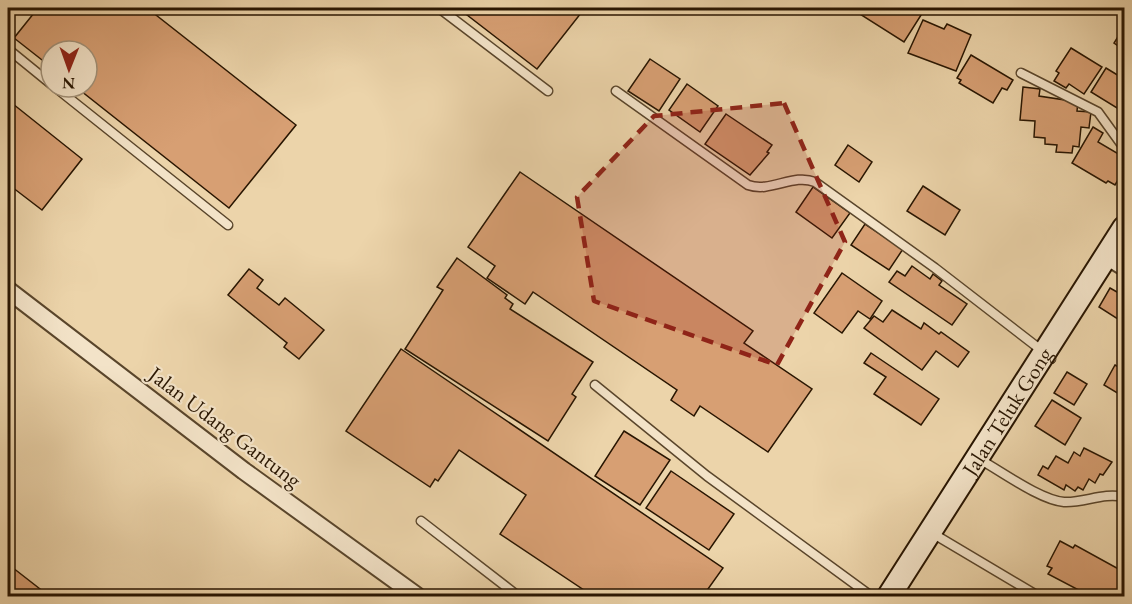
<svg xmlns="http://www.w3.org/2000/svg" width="1132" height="604" font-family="'EB Garamond',serif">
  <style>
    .building { fill: #d79f73; stroke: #281501; stroke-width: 1.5 }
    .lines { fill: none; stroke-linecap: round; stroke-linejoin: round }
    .lane-casing { stroke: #59452b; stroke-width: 11 }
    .street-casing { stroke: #59452b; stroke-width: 20 }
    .secondary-casing { stroke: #281501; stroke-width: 26 }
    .lane { stroke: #f3e3c8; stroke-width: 8 }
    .street { stroke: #f3e3c8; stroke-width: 16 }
    .secondary { stroke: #f3e3c8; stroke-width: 22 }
    .marked { fill: #8f2418; fill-opacity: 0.2; stroke: #8f2418; stroke-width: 4.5; stroke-dasharray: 12 8; stroke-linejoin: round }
    .labels { text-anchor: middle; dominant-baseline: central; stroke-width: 4.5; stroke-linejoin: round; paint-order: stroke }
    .street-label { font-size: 22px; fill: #281501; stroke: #f3e3c8 }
  </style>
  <rect width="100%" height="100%" fill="#ecd4aa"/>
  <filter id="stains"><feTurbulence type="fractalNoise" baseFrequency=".00333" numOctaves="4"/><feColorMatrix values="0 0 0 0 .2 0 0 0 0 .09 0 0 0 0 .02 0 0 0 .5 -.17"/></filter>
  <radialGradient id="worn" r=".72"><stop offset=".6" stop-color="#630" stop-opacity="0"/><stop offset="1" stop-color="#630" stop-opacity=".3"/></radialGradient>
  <g class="building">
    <path d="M38,8H147L296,125L229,208L76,87H87V51H51V67L14,38Z"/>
    <path d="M458,8H585L537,69Z"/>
    <path d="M856,8H916L923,12L904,42L855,11Z"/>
    <path d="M923,20L944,29L947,24L971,35L956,71L908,53Z"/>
    <path d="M1124,27V50L1114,43Z"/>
    <path d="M1071,48L1102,67L1084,94L1069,84L1066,88L1054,81L1059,73L1056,71Z"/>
    <path d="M971,55L1013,80L1007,90L1002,88L993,103L959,83L961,80L957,78Z"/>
    <path d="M650,59L680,79L659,111L628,91Z"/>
    <path d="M1106,68L1124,79V96L1117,108L1091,92Z"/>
    <path d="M687,84L718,106L700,132L669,110Z"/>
    <path d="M1023,87L1040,89L1039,96L1078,102L1077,111L1091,112L1089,128L1081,127L1079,147L1073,146L1072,153L1056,152L1057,145L1045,144V138L1034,137L1035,121L1020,120Z"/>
    <path d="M8,100L82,159L42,210L8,184Z"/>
    <path d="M726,114L772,145L767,152L769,153L750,175L705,144Z"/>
    <path d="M1093,127L1103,133L1098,142L1122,156L1120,160L1124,162V170L1115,185L1108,181L1106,183L1072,163Z"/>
    <path d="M848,145L872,162L859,182L835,165Z"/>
    <path d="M520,172L753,331L744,343L812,389L768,452L700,406L694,416L671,400L677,390L533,292L525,304L487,278L495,266L468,247Z"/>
    <path d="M923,186L960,210L945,235L907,211Z"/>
    <path d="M813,187L850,213L832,238L796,212Z"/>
    <path d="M865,224L903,249L889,270L851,245Z"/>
    <path d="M457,258L507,295L505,298L513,304L510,309L593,362L572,394L576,397L548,441L405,349L443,290L437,287Z"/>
    <path d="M912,266L930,279L933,274L942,281L939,285L967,304L952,325L889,282L897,271L905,276Z"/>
    <path d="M249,269L263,280L257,288L279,305L285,298L324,330L299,359L284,347L287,343L228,295Z"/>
    <path d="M842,273L882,301L870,319L858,311L842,333L814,313Z"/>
    <path d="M1110,288L1124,296V323L1099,307Z"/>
    <path d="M892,310L921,329L924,323L939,334L941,332L969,352L958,367L936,351L922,370L864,328L874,316L883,322Z"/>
    <path d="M401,349L723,568L703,596H593L500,534L526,495L459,450L438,481L435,479L430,487L346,431Z"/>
    <path d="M871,353L939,399L921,425L874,394L886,377L864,363Z"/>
    <path d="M1115,365L1124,370V397L1104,385Z"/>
    <path d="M1067,372L1087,384L1074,405L1054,393Z"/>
    <path d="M1052,400L1081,418L1065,445L1035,426Z"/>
    <path d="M624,431L670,460L640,505L595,476Z"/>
    <path d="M1084,448L1112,462L1103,475L1100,474L1095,483L1089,479L1083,490L1078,487L1075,491L1066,485L1064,490L1038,475L1043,466L1048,469L1056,456L1068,463L1074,452L1080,456Z"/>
    <path d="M671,471L734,514L709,550L646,508Z"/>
    <path d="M1124,531V545L1118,541Z"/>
    <path d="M1060,541L1073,548L1075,545L1124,572V596H1090L1048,574L1052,568L1047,566Z"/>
    <path d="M8,564L49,596H8Z"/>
  </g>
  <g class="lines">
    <defs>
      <g id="lane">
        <path d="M439,8L548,91"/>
        <path d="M8,49L51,84"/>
        <path d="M1021,73L1098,112L1124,148"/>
        <path d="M55,87L228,225"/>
        <path d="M616,91L748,185C771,193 793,173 815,182L935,268L1045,353"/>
        <path d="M595,385L707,476L871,596"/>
        <path d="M979,459C1001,471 1040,500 1064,502C1085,503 1103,492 1124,497"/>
        <path d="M421,521L518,596"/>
        <path d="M932,533L1038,596"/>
      </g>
      <g id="street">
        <path d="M1106,256L1124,267"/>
        <path d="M8,290L244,471L417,596"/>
      </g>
      <g id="secondary">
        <path id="s1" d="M889,596L1124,228"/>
      </g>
    </defs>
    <use href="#lane" class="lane-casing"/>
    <use href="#street" class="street-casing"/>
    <use href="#secondary" class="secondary-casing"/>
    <use href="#lane" class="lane"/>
    <use href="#street" class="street"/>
    <use href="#secondary" class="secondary"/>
  </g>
  <path class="marked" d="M784,103L845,242L777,365L594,301L577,197L654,116Z"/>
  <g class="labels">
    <g class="street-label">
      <text stroke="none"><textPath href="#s1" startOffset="219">Jalan Teluk Gong</textPath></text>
      <text transform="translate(225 427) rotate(37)">Jalan Udang Gantung</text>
    </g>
  </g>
  <rect width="1132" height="604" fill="none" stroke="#ecd4aa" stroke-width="30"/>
  <rect x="9" y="9" width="1114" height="586" fill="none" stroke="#281501" stroke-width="3"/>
  <rect x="15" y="15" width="1102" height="574" fill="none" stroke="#281501" stroke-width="1.5"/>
  <g transform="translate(69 69) rotate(181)"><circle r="28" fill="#f3e3c8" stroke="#a29178" stroke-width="1.5"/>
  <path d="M0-4.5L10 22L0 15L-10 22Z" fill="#8f2418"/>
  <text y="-9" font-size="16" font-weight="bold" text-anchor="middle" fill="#281501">N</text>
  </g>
  <rect width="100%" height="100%" filter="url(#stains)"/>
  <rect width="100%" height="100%" fill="url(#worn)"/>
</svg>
